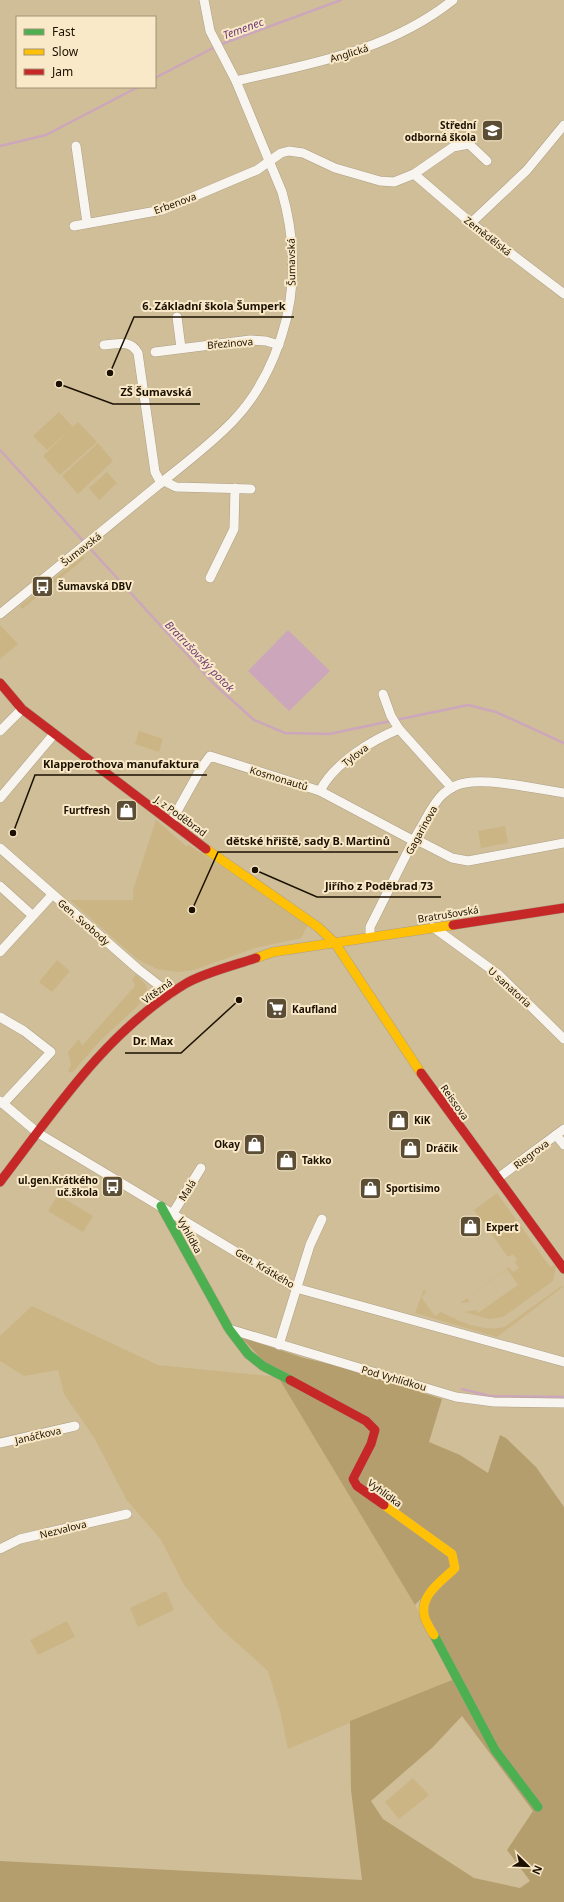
<svg xmlns="http://www.w3.org/2000/svg" width="564" height="1902" font-family="'Noto Sans',sans-serif">
  <style>
    .green { fill: #ccb585 }
    .forest { fill: #b59e6d; fill-rule: evenodd }
    .water { fill: #cca7bc }
    .lines { fill: none; stroke-linecap: round; stroke-linejoin: round }
    .stream { stroke: #cca7bc; stroke-width: 2.5 }
    .street-casing { stroke: #aea084; stroke-width: 10 }
    .fast-casing { stroke: #aea084; stroke-width: 10 }
    .slow-casing { stroke: #aea084; stroke-width: 10 }
    .jam-casing { stroke: #aea084; stroke-width: 10 }
    .street { stroke: #f8f5f0; stroke-width: 9 }
    .fast { stroke: #4caf50; stroke-width: 9 }
    .slow { stroke: #ffc107; stroke-width: 9 }
    .jam { stroke: #c62828; stroke-width: 9 }
    .labels { text-anchor: middle; dominant-baseline: central; stroke-width: 4; stroke-linejoin: round; paint-order: stroke }
    .street-label { font-size: 10px; fill: #1c1100; stroke: #f9e9c8 }
    .poi-label { font-size: 10px; font-weight: bold; fill: #1c1100; stroke: #f9e9c8; text-anchor: start }
    .water-label { font-size: 11px; font-style: italic; fill: #703874; stroke: #f9e9c8 }
    .leader { fill: none; stroke: #1c1100; stroke-width: 1.5 }
    .callout-dot { fill: #1c1100; stroke: #f9e9c8; stroke-width: 1.5 }
    .callout-label { font-size: 11px; text-anchor: middle; font-weight: bold; fill: #1c1100; stroke: #f9e9c8; stroke-width: 4; stroke-linejoin: round; paint-order: stroke }
  </style>
  <rect width="100%" height="100%" fill="#cfbe98"/>
  <g class="green">
    <path d="M59,412L73,427L47,450L33,436Z"/>
    <path d="M78,422L97,442L60,475L43,456Z"/>
    <path d="M98,443L113,461L78,494L62,476Z"/>
    <path d="M107,472L117,483L99,500L89,488Z"/>
    <path d="M83,556L85,558L22,609L20,606Z"/>
    <path d="M0,625L18,644L0,659Z"/>
    <path d="M139,731L163,739L159,752L135,744Z"/>
    <path d="M156,820L186,846L189,845L308,925L301,938L255,948L194,970L178,972L157,969L137,959L70,900H133V890Z"/>
    <path d="M505,826L508,843L481,848L478,831Z"/>
    <path d="M57,960L70,971L52,992L39,982Z"/>
    <path d="M136,975C143,981 151,988 146,998L99,1042L72,1073L68,1071L71,1065L68,1052L79,1039L82,1046L135,986L132,979Z"/>
    <path d="M497,1193L550,1267L554,1265L556,1267L553,1281L503,1317L489,1319L464,1312L476,1310L478,1313L518,1285L507,1269L467,1298L470,1302L460,1303L509,1267L513,1272L519,1268L515,1262L517,1260L513,1254L508,1257L474,1210Z"/>
    <path d="M58,1195L93,1216L83,1232L48,1211Z"/>
    <path d="M564,1286L497,1337L415,1313L424,1289L426,1293L421,1297L435,1316L441,1312C459,1321 486,1334 506,1326L560,1287Z"/>
    <path d="M32,1306L158,1365L278,1377L415,1605L452,1680L288,1749L280,1711L268,1671L219,1627L184,1585L161,1540L126,1499L95,1439L64,1394L58,1370L24,1376L0,1361V1336Z"/>
    <path d="M166,1591L174,1610L138,1627L130,1608Z"/>
    <path d="M67,1621L75,1637L38,1655L30,1640Z"/>
    <path d="M413,1778L429,1795L399,1819L385,1802Z"/>
  </g>
  <path class="forest" d="M241,1337L304,1358L334,1365L442,1399L429,1442L460,1455L488,1473L500,1435L506,1438L536,1467L564,1507V1902H0V1861L362,1880L351,1790L350,1721L452,1680L425,1609L443,1576L415,1605L278,1377ZM462,1716L533,1811L507,1850L530,1881L520,1888L474,1878L383,1819L371,1801L433,1747Z"/>
  <path class="water" d="M288,630L330,671L289,711L248,671Z"/>
  <g class="lines">
    <g class="stream">
      <path d="M219,45L341,0"/>
      <path d="M155,78L215,47"/>
      <path d="M0,146L46,135L138,87"/>
      <path d="M0,450L214,684L254,720L285,733L329,734L391,721"/>
      <path d="M396,720L468,705L496,712L564,743"/>
      <path d="M462,1389L490,1396L564,1397"/>
    </g>
    <defs>
      <g id="street">
        <path d="M236,81C313,63 389,51 453,0"/>
        <path d="M76,146L87,223"/>
        <path d="M414,174L453,147L469,144L487,161"/>
        <path d="M471,223L527,170L564,125"/>
        <path d="M74,226L162,210L257,170L281,153L289,151L303,153L335,168L380,181L394,182L414,174L471,223L564,294"/>
        <path d="M177,317L181,348"/>
        <path d="M104,345C117,344 130,339 138,353L155,472L161,483"/>
        <path d="M155,352L250,340L266,341L279,345"/>
        <path d="M164,481L176,487L251,489"/>
        <path d="M210,578L234,529L235,488"/>
        <path d="M0,614C53,571 105,529 157,486C183,465 210,445 233,421C267,386 289,330 292,282C294,252 290,220 282,192L236,81L210,31L204,0"/>
        <path d="M383,694L391,716L399,729"/>
        <path d="M0,731L22,709"/>
        <path d="M320,791C333,764 372,740 399,729L452,788"/>
        <path d="M0,798L54,734"/>
        <path d="M171,822L200,770L210,756L320,791L414,841"/>
        <path d="M415,839L452,858L468,861L564,843"/>
        <path d="M0,848L138,969L170,994"/>
        <path d="M0,886L32,915"/>
        <path d="M433,927L499,975L564,1039"/>
        <path d="M370,937V927C387,894 402,861 420,829C427,818 433,803 443,794C449,789 457,784 465,783C489,778 538,789 564,793"/>
        <path d="M0,952L52,895"/>
        <path d="M0,1017L24,1031L51,1052L3,1104"/>
        <path d="M0,1101L38,1133L296,1288L564,1362"/>
        <path d="M556,1135L564,1145"/>
        <path d="M498,1178L564,1129"/>
        <path d="M173,1213L201,1168"/>
        <path d="M229,1329L456,1397L494,1402L564,1403"/>
        <path d="M279,1345L310,1245L322,1219"/>
        <path d="M0,1443L75,1426"/>
        <path d="M0,1549L20,1539L127,1514"/>
      </g>
      <g id="fast">
        <path d="M161,1206L229,1329L248,1354L263,1366L290,1380"/>
        <path d="M434,1635L495,1750L538,1807"/>
      </g>
      <g id="slow">
        <path d="M206,849L318,927L335,943L421,1073"/>
        <path d="M256,958L273,952L453,925"/>
        <path d="M384,1505L452,1554L455,1568C441,1582 418,1596 425,1618C427,1624 431,1630 434,1635"/>
      </g>
      <g id="jam">
        <path d="M0,683L22,709L206,849"/>
        <path d="M453,925L564,908"/>
        <path d="M421,1073L564,1269"/>
        <path d="M0,1182C55,1110 106,1032 185,984C203,973 235,965 256,958"/>
        <path d="M290,1380L366,1421L375,1430L371,1444L353,1479L357,1486L384,1505"/>
      </g>
    </defs>
    <use href="#street" class="street-casing"/>
    <use href="#fast" class="fast-casing"/>
    <use href="#slow" class="slow-casing"/>
    <use href="#jam" class="jam-casing"/>
    <use href="#street" class="street"/>
    <use href="#fast" class="fast"/>
    <use href="#slow" class="slow"/>
    <use href="#jam" class="jam"/>
  </g>
  <defs>
    <symbol id="university-square" viewBox="-11 -11 22 22"><rect x="-9" y="-9" width="18" height="18" rx="4" fill="#5b4e35" stroke="#f9e9c8"/><path d="M0-5L7-2L0 1L-7-2ZM-4 1L0 2.5L4 1V4Q0 6-4 4Z" fill="#fff"/></symbol>
    <symbol id="bus-square" viewBox="-11 -11 22 22"><rect x="-9" y="-9" width="18" height="18" rx="4" fill="#5b4e35" stroke="#f9e9c8"/><path d="M-5-6H5V4H4V6H2V4H-2V6H-4V4H-5ZM-3.5-4V0h7V-4ZM-3.5 1.2v1.5H-2V1.2ZM2 1.2v1.5H3.5V1.2Z" fill="#fff"/></symbol>
    <symbol id="shop-square" viewBox="-11 -11 22 22"><rect x="-9" y="-9" width="18" height="18" rx="4" fill="#5b4e35" stroke="#f9e9c8"/><path d="M-5-2.5h2.3a2.7 3.5 0 0 1 5.4 0H5L5.5 6h-11ZM-1.5-2.5h3a1.5 2.3 0 0 0-3 0Z" fill="#fff"/></symbol>
    <symbol id="supermarket-square" viewBox="-11 -11 22 22"><rect x="-9" y="-9" width="18" height="18" rx="4" fill="#5b4e35" stroke="#f9e9c8"/><path d="M-6-5.5h2.5l.6 2H6L4.5 2H-2.5L-4.4-4H-6ZM-1.5 3.2a1.3 1.3 0 1 0 .1 0ZM3 3.2a1.3 1.3 0 1 0 .1 0Z" fill="#fff"/></symbol>
  </defs>
  <g fill-rule="evenodd">
    <use href="#university-square" x="480" y="118" width="25" height="25"/>
    <use href="#bus-square" x="30" y="574" width="25" height="25"/>
    <use href="#shop-square" x="114" y="798" width="25" height="25"/>
    <use href="#supermarket-square" x="264" y="996" width="25" height="25"/>
    <use href="#shop-square" x="386" y="1108" width="25" height="25"/>
    <use href="#shop-square" x="242" y="1132" width="25" height="25"/>
    <use href="#shop-square" x="398" y="1136" width="25" height="25"/>
    <use href="#shop-square" x="274" y="1148" width="25" height="25"/>
    <use href="#bus-square" x="100" y="1174" width="25" height="25"/>
    <use href="#shop-square" x="358" y="1176" width="25" height="25"/>
    <use href="#shop-square" x="458" y="1214" width="25" height="25"/>
  </g>
  <g class="labels">
    <g class="street-label">
      <text transform="translate(349 53) rotate(-17)">Anglická</text>
      <text transform="translate(175 203) rotate(-20)">Erbenova</text>
      <text transform="translate(488 236) rotate(38)">Zemědělská</text>
      <text transform="translate(291 262) rotate(-91)">Šumavská</text>
      <text transform="translate(230 343) rotate(-5)">Březinova</text>
      <text transform="translate(81 549) rotate(-38)">Šumavská</text>
      <text transform="translate(355 755) rotate(-38)">Tylova</text>
      <text transform="translate(279 778) rotate(17)">Kosmonautů</text>
      <text transform="translate(181 816) rotate(36)">J. z Poděbrad</text>
      <text transform="translate(421 830) rotate(-61)">Gagarinova</text>
      <text transform="translate(448 914) rotate(-9)">Bratrušovská</text>
      <text transform="translate(84 922) rotate(41)">Gen. Svobody</text>
      <text transform="translate(510 987) rotate(42)">U sanatoria</text>
      <text transform="translate(157 991) rotate(-36)">Vítězná</text>
      <text transform="translate(455 1102) rotate(55)">Reissova</text>
      <text transform="translate(531 1154) rotate(-37)">Riegrova</text>
      <text transform="translate(187 1190) rotate(-58)">Malá</text>
      <text transform="translate(190 1235) rotate(61)">Vyhlídka</text>
      <text transform="translate(265 1268) rotate(31)">Gen. Krátkého</text>
      <text transform="translate(394 1378) rotate(16)">Pod Vyhlídkou</text>
      <text transform="translate(38 1435) rotate(-13)">Janáčkova</text>
      <text transform="translate(385 1493) rotate(36)">Vyhlídka</text>
      <text transform="translate(63 1529) rotate(-14)">Nezvalova</text>
    </g>
    <g class="poi-label">
      <text x="476" y="125" text-anchor="end">Střední<tspan x="476" dy="12">odborná škola</tspan></text>
      <text x="58" y="586">Šumavská DBV</text>
      <text x="110" y="810" text-anchor="end">Furtfresh</text>
      <text x="292" y="1009">Kaufland</text>
      <text x="414" y="1120">KiK</text>
      <text x="240" y="1144" text-anchor="end">Okay</text>
      <text x="426" y="1148">Dráčik</text>
      <text x="302" y="1160">Takko</text>
      <text x="98" y="1180" text-anchor="end">ul.gen.Krátkého<tspan x="98" dy="12">uč.škola</tspan></text>
      <text x="386" y="1188">Sportisimo</text>
      <text x="486" y="1227">Expert</text>
    </g>
    <g class="water-label">
      <text transform="translate(243 28) rotate(-20)">Temenec</text>
      <text transform="translate(200 656) rotate(46)">Bratrušovský potok</text>
    </g>
  </g>
  <path class="leader" d="M110 373L134 317H294M59 384L113 404H200M13 833L35 775H207M192 910L218 852H398M255 870L317 897H441M239 1000L181 1053H125"/>
  <g class="callout-dot">
    <circle cx="110" cy="373" r="4"/>
    <circle cx="59" cy="384" r="4"/>
    <circle cx="13" cy="833" r="4"/>
    <circle cx="192" cy="910" r="4"/>
    <circle cx="255" cy="870" r="4"/>
    <circle cx="239" cy="1000" r="4"/>
  </g>
  <g class="callout-label">
    <text x="214" y="310">6. Základní škola Šumperk</text>
    <text x="156" y="396">ZŠ Šumavská</text>
    <text x="121" y="768">Klapperothova manufaktura</text>
    <text x="308" y="845">dětské hřiště, sady B. Martinů</text>
    <text x="379" y="890">Jiřího z Poděbrad 73</text>
    <text x="153" y="1045">Dr. Max</text>
  </g>
  <rect x="16" y="16" width="140" height="72" fill="#f9e9c8" stroke="#a19378"/>
  <rect x="24" y="29" width="20" height="6" fill="#4caf50" stroke="#a19378"/>
  <text x="52" y="36" font-size="12" fill="#1c1100">Fast</text>
  <rect x="24" y="49" width="20" height="6" fill="#ffc107" stroke="#a19378"/>
  <text x="52" y="56" font-size="12" fill="#1c1100">Slow</text>
  <rect x="24" y="69" width="20" height="6" fill="#c62828" stroke="#a19378"/>
  <text x="52" y="76" font-size="12" fill="#1c1100">Jam</text>
  <g transform="translate(528 1866) rotate(113)" stroke="#f9e9c8" stroke-width="3" paint-order="stroke">
  <path d="M0-3L7 15L0 10L-7 15Z" fill="#1c1100"/>
  <text y="-6" font-size="11" font-weight="bold" text-anchor="middle" fill="#1c1100">N</text>
  </g>
</svg>
